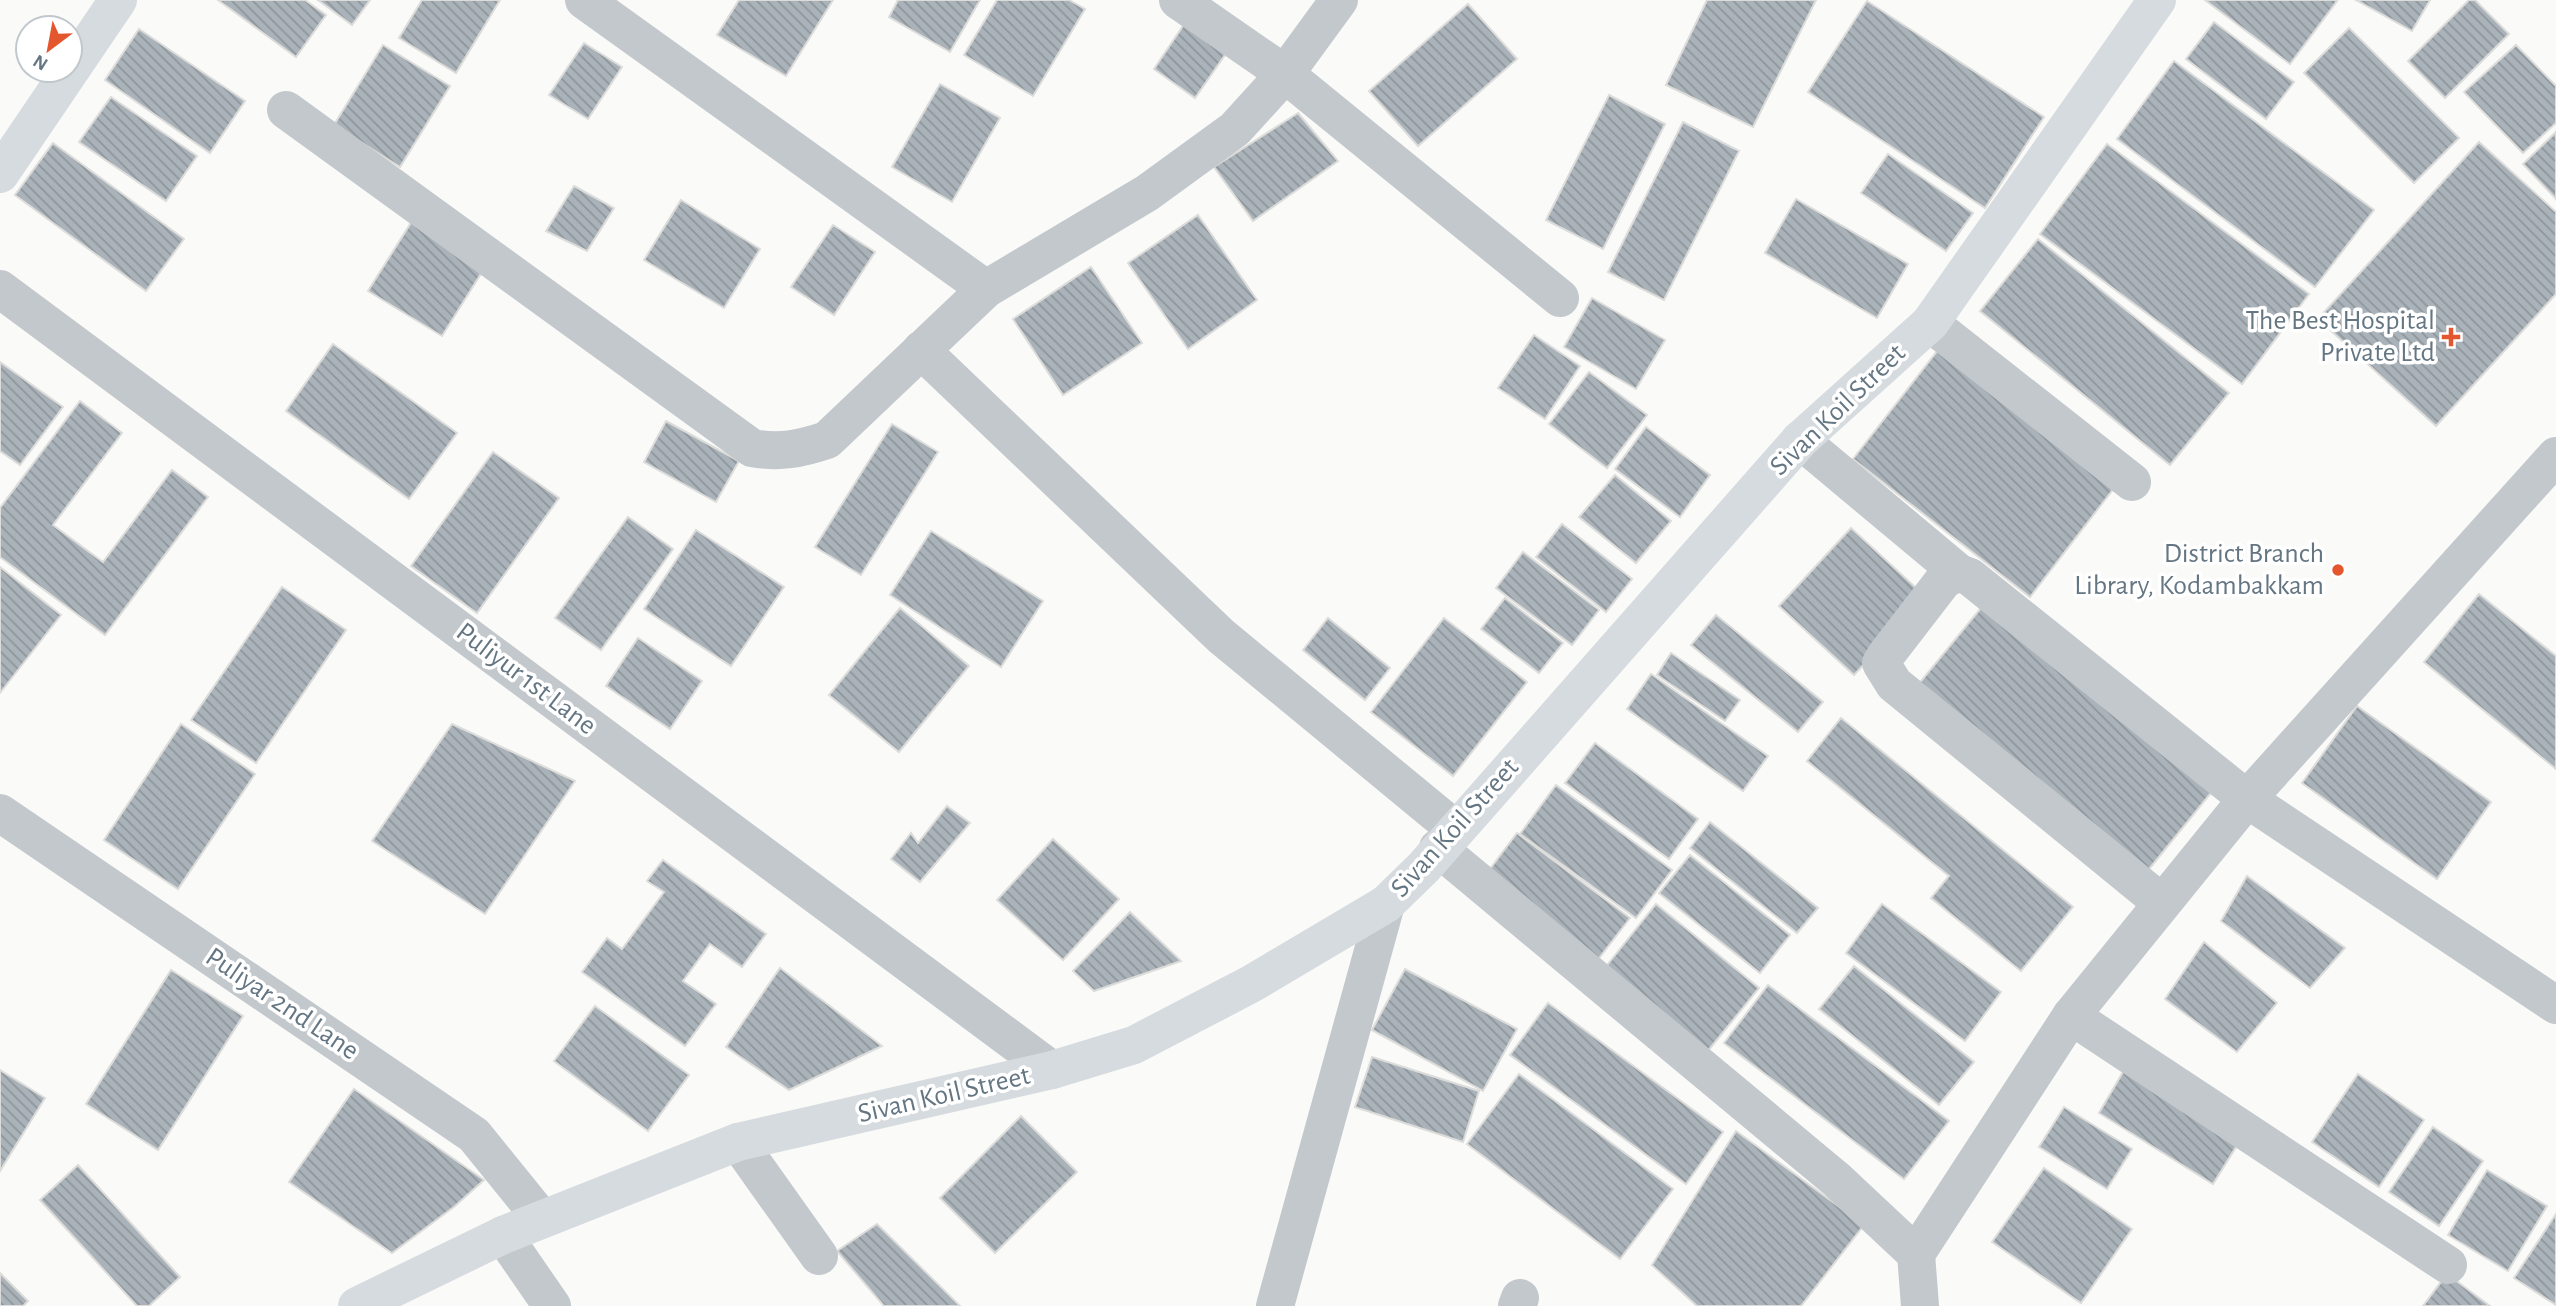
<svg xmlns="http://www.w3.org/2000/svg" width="2556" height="1306" font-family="'Alegreya Sans',sans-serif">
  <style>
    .building { fill: url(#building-back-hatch); stroke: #dcdcda; stroke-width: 2 }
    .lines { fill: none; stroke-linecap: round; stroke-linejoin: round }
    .street { stroke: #c3c8cc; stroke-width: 38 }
    .secondary { stroke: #d6dbdf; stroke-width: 38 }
    .poi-dot { fill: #e4572e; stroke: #fff; stroke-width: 2.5 }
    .labels { text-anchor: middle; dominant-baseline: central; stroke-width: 7; stroke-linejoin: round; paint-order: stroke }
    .poi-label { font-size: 28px; fill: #657683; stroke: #fff; text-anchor: end }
    .street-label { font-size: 28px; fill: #657683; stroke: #fff }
  </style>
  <defs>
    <pattern id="building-back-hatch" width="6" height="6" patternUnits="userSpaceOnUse" patternTransform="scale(1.75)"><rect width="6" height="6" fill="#aab3b9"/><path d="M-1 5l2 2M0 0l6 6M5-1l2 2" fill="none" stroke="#8e969c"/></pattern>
  </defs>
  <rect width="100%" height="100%" fill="#fafaf8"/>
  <g class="building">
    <path d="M218,0H305L326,15L296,57Z"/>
    <path d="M318,0H370L352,25Z"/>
    <path d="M422,0H500L456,73L399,38Z"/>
    <path d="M739,0H833L786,76L717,35Z"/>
    <path d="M898,0H980L950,52L889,17Z"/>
    <path d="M997,0H1069L1085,9L1033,96L964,55Z"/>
    <path d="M1707,0H1816L1753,127L1666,85Z"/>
    <path d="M2205,0H2335L2337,1L2290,64Z"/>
    <path d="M2356,0H2430L2412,31Z"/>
    <path d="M2469,0H2475L2509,34L2445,98L2408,61Z"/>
    <path d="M1867,1L2044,117L1985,208L1808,92Z"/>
    <path d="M1468,4L1517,59L1418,146L1369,91Z"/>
    <path d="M2214,22L2294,82L2266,119L2186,59Z"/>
    <path d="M1185,23L1227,52L1195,98L1154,69Z"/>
    <path d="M2349,28L2459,138L2414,183L2304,73Z"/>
    <path d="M139,29L245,101L210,153L105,80Z"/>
    <path d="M584,43L622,67L588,119L549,95Z"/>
    <path d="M383,45L450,86L400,167L334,125Z"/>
    <path d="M2516,45L2556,86V123L2523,153L2464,92Z"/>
    <path d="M2174,61L2374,210L2315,287L2117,139Z"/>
    <path d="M940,84L1000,118L952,202L892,167Z"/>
    <path d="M1609,95L1665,124L1603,249L1546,220Z"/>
    <path d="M111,97L197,156L166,201L79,142Z"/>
    <path d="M1298,113L1338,161L1253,221L1214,167Z"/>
    <path d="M1683,122L1739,151L1664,300L1608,272Z"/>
    <path d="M2556,132V199L2523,164Z"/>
    <path d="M2479,142L2556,212V294L2436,426L2318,319Z"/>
    <path d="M53,143L184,239L146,291L15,195Z"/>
    <path d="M2107,144L2309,294L2242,384L2040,234Z"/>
    <path d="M1888,154L1973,213L1946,251L1861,193Z"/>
    <path d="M574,186L614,208L587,251L546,231Z"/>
    <path d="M1796,199L1908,264L1877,318L1765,253Z"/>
    <path d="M681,200L760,249L724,308L644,260Z"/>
    <path d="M1198,215L1257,300L1188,349L1128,263Z"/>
    <path d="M414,218L487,264L442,336L368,291Z"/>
    <path d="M833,225L875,252L834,315L791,287Z"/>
    <path d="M2038,239L2229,393L2170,465L1980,311Z"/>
    <path d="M1091,267L1142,343L1063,395L1013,319Z"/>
    <path d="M1592,298L1665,340L1636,389L1564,347Z"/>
    <path d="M1534,335L1580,366L1545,419L1498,388Z"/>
    <path d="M333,344L457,433L409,499L286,411Z"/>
    <path d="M1942,345L2118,483L2030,597L1853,459Z"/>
    <path d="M0,362L63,407L20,465L0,451Z"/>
    <path d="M1589,372L1647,415L1607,468L1549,424Z"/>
    <path d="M80,401L122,433L53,525L103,562L172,470L208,497L105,635L0,557V508Z"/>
    <path d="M666,421L739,461L716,502L644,462Z"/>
    <path d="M892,424L938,452L861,575L815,547Z"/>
    <path d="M1646,427L1710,475L1680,517L1615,469Z"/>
    <path d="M493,452L559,498L477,613L411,566Z"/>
    <path d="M1615,475L1671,521L1636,563L1579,517Z"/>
    <path d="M628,517L673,549L601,650L555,618Z"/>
    <path d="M1562,524L1632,579L1606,612L1536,557Z"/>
    <path d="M1851,528L1926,597L1854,675L1779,606Z"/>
    <path d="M696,530L784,587L731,666L644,609Z"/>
    <path d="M931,531L1043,601L1001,667L890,595Z"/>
    <path d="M1523,552L1599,610L1572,645L1496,588Z"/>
    <path d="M0,567L61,615L0,693Z"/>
    <path d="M282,587L346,630L256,763L191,720Z"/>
    <path d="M2479,594L2556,656V769L2424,662Z"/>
    <path d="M1990,597L2219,783L2141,879L1912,692Z"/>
    <path d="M1505,598L1563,643L1539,673L1481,629Z"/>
    <path d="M900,608L969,666L899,752L829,695Z"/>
    <path d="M1716,615L1823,702L1798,732L1691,645Z"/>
    <path d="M1328,618L1390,668L1365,700L1303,650Z"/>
    <path d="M1444,618L1527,682L1453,776L1371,712Z"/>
    <path d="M638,638L702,681L670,729L606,686Z"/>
    <path d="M1671,653L1740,700L1725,721L1657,675Z"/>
    <path d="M1651,674L1768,756L1743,791L1627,709Z"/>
    <path d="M2357,706L2491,802L2437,879L2302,783Z"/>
    <path d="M1841,718L2073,907L2021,971L1931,898L1949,876L1807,761Z"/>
    <path d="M181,724L255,774L178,889L104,840Z"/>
    <path d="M452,724L575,781L485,914L372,841Z"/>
    <path d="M1595,743L1698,819L1669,859L1565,783Z"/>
    <path d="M1556,785L1672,870L1636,918L1520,834Z"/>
    <path d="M947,806L970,823L920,882L891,859L911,833L918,843Z"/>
    <path d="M1710,822L1818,908L1797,933L1690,848Z"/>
    <path d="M1517,833L1630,918L1596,962L1484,877Z"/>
    <path d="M1053,839L1119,899L1063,960L997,900Z"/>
    <path d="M1690,855L1790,935L1760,973L1659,893Z"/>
    <path d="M663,860L766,934L742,967L710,944L683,981L716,1004L685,1046L582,972L607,938L622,949L664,892L647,881Z"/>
    <path d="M2247,876L2345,948L2310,988L2221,921Z"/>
    <path d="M1656,904L1759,988L1707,1052L1604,969Z"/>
    <path d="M1882,904L2001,992L1965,1041L1846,953Z"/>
    <path d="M1130,912L1181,961L1094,991L1073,971Z"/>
    <path d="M2204,942L2277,1003L2237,1052L2165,999Z"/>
    <path d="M1854,966L1974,1062L1939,1105L1819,1009Z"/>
    <path d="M780,968L882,1046L789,1090L726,1047Z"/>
    <path d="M1405,969L1517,1029L1483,1091L1372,1030Z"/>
    <path d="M171,970L243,1016L158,1150L86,1104Z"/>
    <path d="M1768,985L1949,1121L1904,1179L1724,1043Z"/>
    <path d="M1548,1003L1723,1132L1686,1184L1510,1055Z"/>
    <path d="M595,1006L689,1075L648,1131L554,1061Z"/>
    <path d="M1372,1057L1479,1091L1463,1142L1355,1107Z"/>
    <path d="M2126,1067L2241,1139L2213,1184L2099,1113Z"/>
    <path d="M0,1070L45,1098L0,1171Z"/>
    <path d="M1519,1074L1673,1189L1620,1259L1467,1144Z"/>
    <path d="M2358,1074L2424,1120L2379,1187L2312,1142Z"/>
    <path d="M354,1089L484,1180L455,1206L392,1253L289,1182Z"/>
    <path d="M2064,1107L2132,1149L2107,1189L2039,1147Z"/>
    <path d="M1021,1116L1077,1172L995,1253L940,1198Z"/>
    <path d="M2433,1127L2483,1161L2439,1226L2389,1192Z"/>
    <path d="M1736,1131L1864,1225L1801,1306H1697L1652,1265Z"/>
    <path d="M78,1165L180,1277L149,1306H137L40,1200Z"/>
    <path d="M2044,1168L2132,1229L2081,1303L1992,1242Z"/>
    <path d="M2487,1170L2547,1206L2508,1271L2448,1235Z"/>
    <path d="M2556,1214V1305L2514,1278Z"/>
    <path d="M877,1224L960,1306H884L837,1251Z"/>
    <path d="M0,1273L28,1301L23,1306H0Z"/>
    <path d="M2447,1274L2490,1306H2423Z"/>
  </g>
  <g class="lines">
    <g class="street">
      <path d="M584,0L986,289"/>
      <path d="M1178,0L1285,74L1560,298"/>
      <path d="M286,110L752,448C780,453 800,449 827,440L986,289L1147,193L1235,129L1285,74L1339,0"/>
      <path d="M0,289L1052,1070"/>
      <path d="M1930,323L2132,482"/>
      <path d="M921,350L1221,636L1455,829"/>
      <path d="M1800,440L1958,572"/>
      <path d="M0,813L474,1135L542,1219"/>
      <path d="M1438,848L1837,1180L1916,1254L1920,1306"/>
      <path d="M2162,903L1894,684L1881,663L1886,655L1943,581C1954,573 1958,572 1970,577L2247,799L2556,1005"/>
      <path d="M2071,1016L2448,1265"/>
      <path d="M738,1142L819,1256"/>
      <path d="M503,1235L552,1306"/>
      <path d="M1916,1254L2071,1016L2247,799L2556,456"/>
      <path d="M1275,1306L1386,904"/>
      <path d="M1517,1306L1520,1298"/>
    </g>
    <g class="secondary">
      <path d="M0,174L118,0"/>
      <path d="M357,1306L503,1235L738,1142L1052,1070L1134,1045L1251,984L1386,904L1424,867L1800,440L1930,323L2157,0"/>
    </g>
  </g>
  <g class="poi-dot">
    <path d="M2447.5 326.5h7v7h7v7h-7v7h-7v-7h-7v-7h7z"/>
    <circle cx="2338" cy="570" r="7"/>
  </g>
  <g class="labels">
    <g class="poi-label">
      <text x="2435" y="321">The Best Hospital<tspan x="2435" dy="32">Private Ltd</tspan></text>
      <text x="2324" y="554">District Branch<tspan x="2324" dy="32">Library, Kodambakkam</tspan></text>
    </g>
    <g class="street-label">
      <text transform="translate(1838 410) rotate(-44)">Sivan Koil Street</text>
      <text transform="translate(526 679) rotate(37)">Puliyur 1st Lane</text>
      <text transform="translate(1455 828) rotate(-48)">Sivan Koil Street</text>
      <text transform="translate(282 1004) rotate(34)">Puliyar 2nd Lane</text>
      <text transform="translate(944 1095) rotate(-13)">Sivan Koil Street</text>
    </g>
  </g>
  <g transform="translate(49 49) rotate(212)"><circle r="33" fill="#ffffff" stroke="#c1c8cd" stroke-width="2"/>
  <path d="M0-5L12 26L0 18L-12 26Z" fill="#e4572e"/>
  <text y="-10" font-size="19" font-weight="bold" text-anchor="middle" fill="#657683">N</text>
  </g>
</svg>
